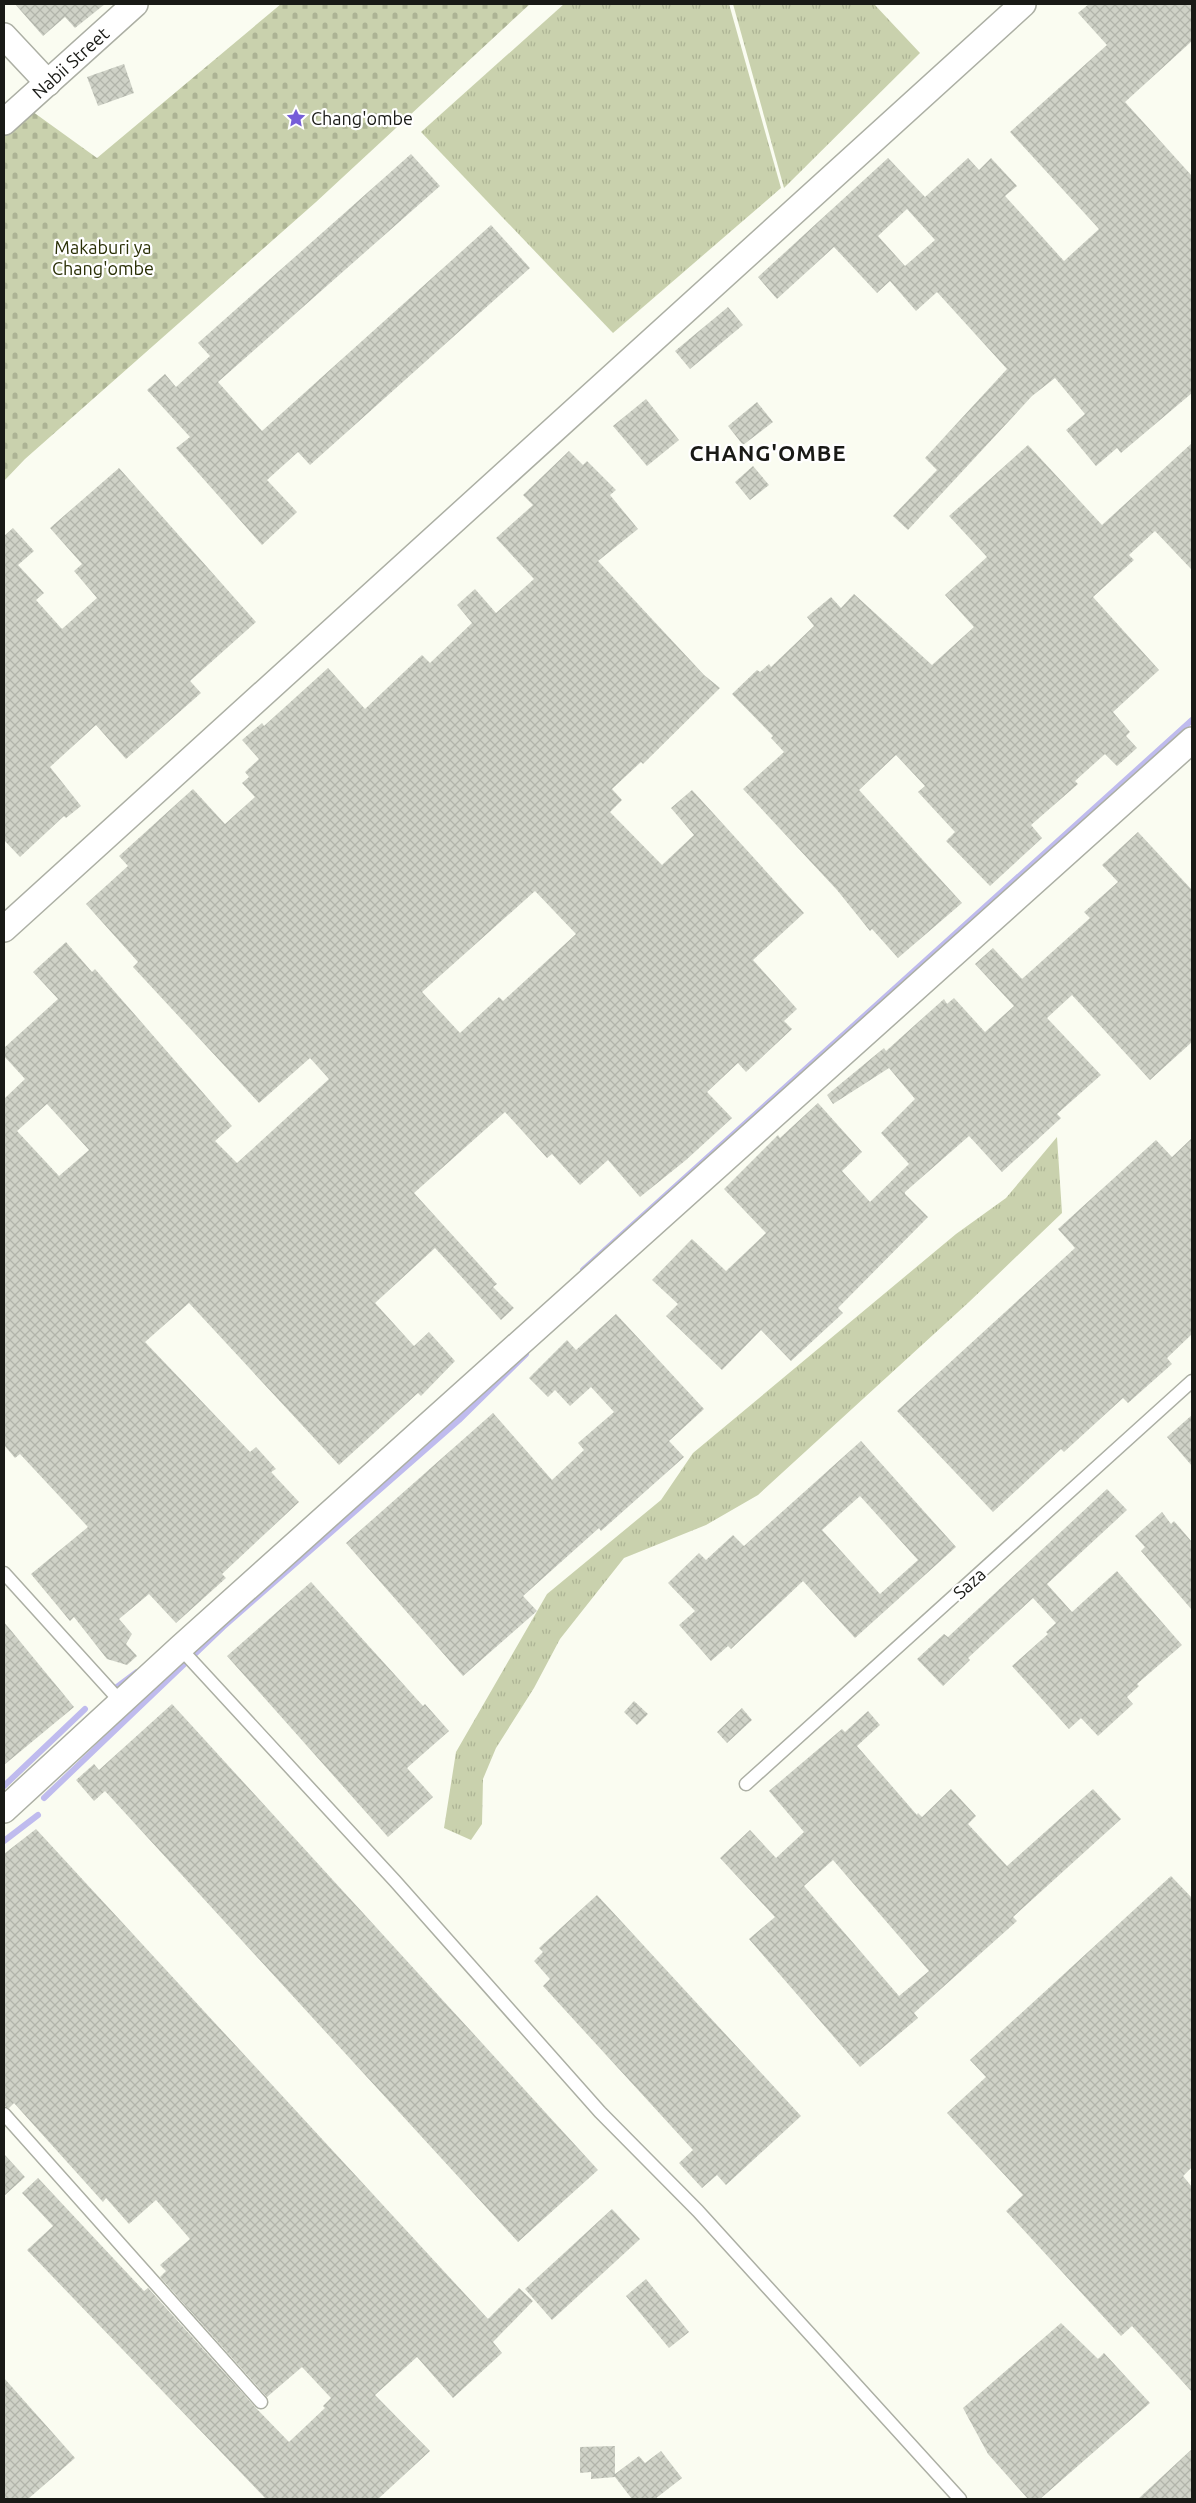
<svg xmlns="http://www.w3.org/2000/svg" width="1196" height="2503" font-family="Ubuntu,sans-serif">
  <style>
    .grass { fill: url(#grass-tufts) }
    .cemetery { fill: url(#cemetery-stones) }
    .lines { fill: none; stroke-linecap: round; stroke-linejoin: round }
    .stream { stroke: #bfbbee; stroke-width: 6 }
    .building { fill: url(#building-cross-hatch); fill-rule: evenodd }
    .service-casing { stroke: #acafa4; stroke-width: 15 }
    .minor-casing { stroke: #acafa4; stroke-width: 28 }
    .service { stroke: #fff; stroke-width: 12 }
    .minor { stroke: #fff; stroke-width: 25 }
    .labels { text-anchor: middle; dominant-baseline: central; stroke-width: 4.5; stroke-linejoin: round; paint-order: stroke }
    .street-label { font-size: 18px; fill: #191a16; stroke: #fff }
    .poi-label { font-size: 18px; fill: #191a16; stroke: #fff; text-anchor: start }
    .park-label { font-size: 18px; fill: #2a3006; stroke: #fff }
    .district-label { font-size: 22px; font-weight: bold; letter-spacing: 1px; fill: #191a16; stroke: #fff }
  </style>
  <defs>
    <pattern id="grass-tufts" width="24" height="20" patternUnits="userSpaceOnUse" patternTransform="scale(1.25)"><rect width="24" height="20" fill="#c9d1ad"/><path d="M3 7l-1-3M5 7V3M7 7l1-3M15 17l-1-3M17 17v-4M19 17l1-3" fill="none" stroke="#acb394"/></pattern>
    <pattern id="cemetery-stones" width="16" height="16" patternUnits="userSpaceOnUse" patternTransform="scale(1.25)"><rect width="16" height="16" fill="#c9d1ad"/><path d="M2 7V4a2 2 0 0 1 4 0v3zM10 15v-3a2 2 0 0 1 4 0v3z" fill="#acb394"/></pattern>
    <pattern id="building-cross-hatch" width="8" height="8" patternUnits="userSpaceOnUse" patternTransform="scale(1.25)"><rect width="8" height="8" fill="#cfd2c7"/><path d="M0 0l8 8M0 8l8-8" fill="none" stroke="#b1b4aa"/></pattern>
  </defs>
  <rect width="100%" height="100%" fill="#fafcf1"/>
  <g class="grass">
    <path d="M564,4H729L781,188L613,333L421,132Z"/>
    <path d="M733,4H874L920,53L784,188Z"/>
    <path d="M1057,1137L1062,1213L969,1302L758,1495L706,1525L624,1558L560,1639L534,1688L496,1748L483,1779L482,1824L471,1840L444,1828L456,1752L547,1594L661,1500L693,1453L956,1234L1006,1198Z"/>
  </g>
  <path class="cemetery" d="M281,4H530L316,202L25,459L4,481V123L22,104L97,158Z"/>
  <g class="lines">
    <g class="stream">
      <path d="M583,1270L1192,720"/>
      <path d="M117,1687L137,1672"/>
      <path d="M4,1786L85,1709"/>
      <path d="M44,1798L223,1627L459,1420L526,1354"/>
      <path d="M4,1841L38,1815"/>
    </g>
  </g>
  <g class="building">
    <path d="M15,4H105L75,28L65,17L43,36Z"/>
    <path d="M1089,4H1192V41L1125,102L1192,176V393L1121,453L1117,448L1096,466L1066,430L1085,414L1055,378L1032,396L908,530L893,516L937,470L925,458L1007,369L937,292L916,311L890,281L877,293L834,247L777,299L758,277L888,158L925,197L968,158L979,170L991,158L1017,186L1005,196L1064,261L1099,229L1010,132L1107,45L1078,13ZM907,209L935,240L905,266L878,236Z"/>
    <path d="M124,64L134,93L98,106L87,77Z"/>
    <path d="M411,154L440,186L218,382L262,431L491,225L530,268L310,465L298,452L267,480L297,512L262,545L176,448L190,437L147,390L165,374L176,387L210,356L198,343Z"/>
    <path d="M728,307L743,325L690,369L675,351Z"/>
    <path d="M646,399L679,440L647,466L613,426Z"/>
    <path d="M757,402L773,422L743,445L728,426Z"/>
    <path d="M1192,443V570L1155,531L1129,555L1134,560L1093,597L1159,670L1113,712L1130,732L1126,736L1137,748L1117,766L1105,754L1075,781L1078,784L1031,825L1042,838L990,886L946,841L955,832L918,792L925,786L896,755L859,790L962,903L898,958L872,929L870,931L837,890L743,789L784,752L771,738L773,736L732,694L757,670L760,672L769,664L771,667L814,626L807,617L831,597L841,608L854,594L932,665L974,627L945,595L987,557L949,516L1028,445L1102,525Z"/>
    <path d="M569,451L583,465L587,461L616,490L610,495L638,529L598,561L704,675L720,688L643,764L641,762L612,789L622,800L610,812L662,865L694,835L671,808L692,790L804,913L753,960L797,1009L784,1021L792,1029L746,1072L738,1063L707,1092L732,1118L686,1160L640,1197L608,1160L580,1185L552,1154L547,1158L505,1112L414,1193L497,1284L493,1287L514,1308L501,1320L435,1248L375,1303L414,1346L429,1332L455,1361L421,1396L418,1393L339,1465L189,1303L145,1342L250,1452L256,1447L276,1469L271,1472L299,1502L222,1574L226,1578L176,1623L149,1594L119,1619L132,1634L126,1644L137,1656L127,1665L107,1659L74,1617L70,1621L31,1574L88,1527L20,1454L15,1458L4,1445V1099L25,1079L4,1056V1048L58,999L33,972L66,942L92,972L95,969L232,1126L215,1141L237,1163L329,1079L310,1058L259,1103L133,967L138,962L86,904L128,866L119,856L193,789L225,824L255,797L242,783L249,777L245,772L259,759L242,740L262,723L264,726L328,668L365,709L422,655L430,663L472,623L457,605L475,589L496,613L534,579L496,538L533,505L523,495ZM535,891L576,934L503,1001L499,997L460,1033L422,992ZM47,1104L89,1150L59,1176L17,1131Z"/>
    <path d="M753,466L769,485L750,500L735,482Z"/>
    <path d="M119,468L256,622L190,681L201,693L126,759L96,725L50,767L81,806L66,818L64,816L20,857L4,840V536L13,528L34,551L18,565L44,593L36,600L62,629L97,598L74,571L82,564L50,528Z"/>
    <path d="M1138,832L1192,890V1042L1150,1080L1072,995L1047,1018L1101,1075L1057,1114L1061,1118L1002,1172L969,1136L905,1192V1194L928,1217L838,1308L843,1313L791,1361L761,1330L722,1370L666,1316L678,1304L652,1280L692,1239L726,1271L766,1233L724,1189L778,1135L780,1138L818,1103L862,1152L842,1171L870,1202L909,1164L881,1133L915,1099L889,1068L833,1104L827,1095L884,1048L886,1051L944,999L947,1004L954,998L985,1032L1014,1006L975,964L993,948L1022,979L1090,918L1084,912L1118,882L1102,865Z"/>
    <path d="M1192,1138V1334L1167,1358L1172,1364L1128,1403L1123,1398L1064,1452L1061,1449L993,1512L897,1411L1075,1248L1058,1229L1156,1140L1172,1157Z"/>
    <path d="M616,1314L704,1409L669,1441L684,1457L601,1531L599,1528L523,1596L537,1611L463,1676L346,1543L493,1413L552,1480L584,1450L578,1443L614,1412L591,1387L570,1406L555,1390L548,1397L529,1378L567,1340L576,1350Z"/>
    <path d="M1192,1415V1466L1167,1437Z"/>
    <path d="M861,1441L956,1547L855,1638L803,1581L731,1649L728,1646L711,1661L679,1625L695,1611L668,1583L699,1553L706,1560L733,1535L744,1546ZM860,1496L918,1560L880,1594L822,1530Z"/>
    <path d="M1107,1489L1127,1510L1047,1584L1072,1612L1117,1571L1182,1645L1137,1684L1139,1686L1127,1697L1133,1704L1098,1736L1081,1718L1069,1729L1012,1666L1048,1634L1046,1632L1056,1623L1033,1598L968,1658L970,1660L943,1686L917,1659L944,1634L948,1637Z"/>
    <path d="M1162,1512L1171,1524L1174,1521L1192,1542V1610L1141,1551L1145,1547L1135,1536Z"/>
    <path d="M311,1582L423,1706L425,1704L449,1731L407,1768L433,1797L388,1837L227,1656Z"/>
    <path d="M4,1622L74,1707L4,1765Z"/>
    <path d="M634,1701L648,1714L637,1725L624,1712Z"/>
    <path d="M172,1704L598,2170L518,2242L105,1791L94,1801L76,1780L94,1764L99,1770Z"/>
    <path d="M742,1708L752,1720L727,1743L717,1732Z"/>
    <path d="M868,1711L880,1725L857,1746L917,1815L918,1813L922,1817L951,1789L976,1816L968,1824L1007,1866L1093,1789L1121,1819L1013,1917L1017,1921L914,2013L918,2018L860,2067L749,1939L775,1917L720,1858L750,1830L776,1858L804,1832L769,1791L842,1729L845,1732ZM833,1860L929,1971L899,1996L804,1886Z"/>
    <path d="M36,1829L488,2319L519,2288L533,2301L493,2342L502,2353L453,2398L417,2357L375,2395L430,2451L378,2499H266L27,2250L53,2226L22,2193L38,2178L144,2291L148,2288L255,2407L289,2442L325,2408L323,2406L331,2398L302,2367L267,2397L160,2277L166,2271L160,2265L190,2239L156,2200L129,2224L106,2198L103,2202L14,2103L9,2108L4,2106V1854Z"/>
    <path d="M1171,1876L1192,1898V2167L1183,2176L1192,2187V2392L1132,2326L1121,2336L1006,2211L1023,2195L947,2113L986,2077L970,2060Z"/>
    <path d="M597,1895L801,2116L726,2185L717,2175L702,2188L679,2163L693,2150L543,1986L550,1979L534,1961L543,1952L539,1948Z"/>
    <path d="M4,2154L25,2177L4,2196Z"/>
    <path d="M612,2209L640,2239L552,2320L525,2289Z"/>
    <path d="M646,2279L689,2332L669,2348L626,2296Z"/>
    <path d="M1061,2323L1098,2359L1104,2353L1150,2403L1040,2499H1028L988,2454L963,2408Z"/>
    <path d="M4,2378L75,2458L28,2499H4Z"/>
    <path d="M615,2446V2474L639,2456L645,2463L661,2451L682,2478L655,2499H632L615,2477L591,2479V2472L580,2473V2447Z"/>
    <path d="M1192,2449V2499H1138Z"/>
  </g>
  <g class="lines">
    <defs>
      <g id="service">
        <path d="M4,1573L121,1702"/>
        <path d="M180,1648L395,1881L600,2112L698,2211L960,2499"/>
        <path d="M746,1784L1192,1381"/>
        <path d="M4,2114L261,2402"/>
      </g>
      <g id="minor">
        <path d="M4,36L48,83"/>
        <path id="s1" d="M4,122L135,4"/>
        <path d="M4,929L1023,4"/>
        <path d="M4,1810L180,1648L1192,740"/>
      </g>
    </defs>
    <use href="#service" class="service-casing"/>
    <use href="#minor" class="minor-casing"/>
    <use href="#service" class="service"/>
    <use href="#minor" class="minor"/>
  </g>
  <defs>
    <symbol id="sight-bare" viewBox="-9 -9 18 18"><path d="M0-6L1.8-2.2L6-1.7L2.9 1.2L3.7 5.4L0 3.3L-3.7 5.4L-2.9 1.2L-6-1.7L-1.8-2.2Z" fill="#765ed8" stroke="#fff" stroke-width="2.5" paint-order="stroke"/></symbol>
  </defs>
  <g fill-rule="evenodd">
    <use href="#sight-bare" x="282" y="104" width="28" height="28"/>
  </g>
  <g class="labels">
    <g class="street-label">
      <text stroke="none"><textPath href="#s1" startOffset="89">Nabii Street</textPath></text>
      <text transform="translate(969 1583) rotate(-42)">Saza</text>
    </g>
    <g class="poi-label">
      <text x="311" y="118">Chang'ombe</text>
    </g>
    <g class="park-label">
      <text x="103" y="247">Makaburi ya<tspan x="103" dy="21">Chang'ombe</tspan></text>
    </g>
    <g class="district-label">
      <text x="768" y="452">CHANG'OMBE</text>
    </g>
  </g>
  <rect width="1196" height="2503" fill="none" stroke="#191a16" stroke-width="10"/>
</svg>
